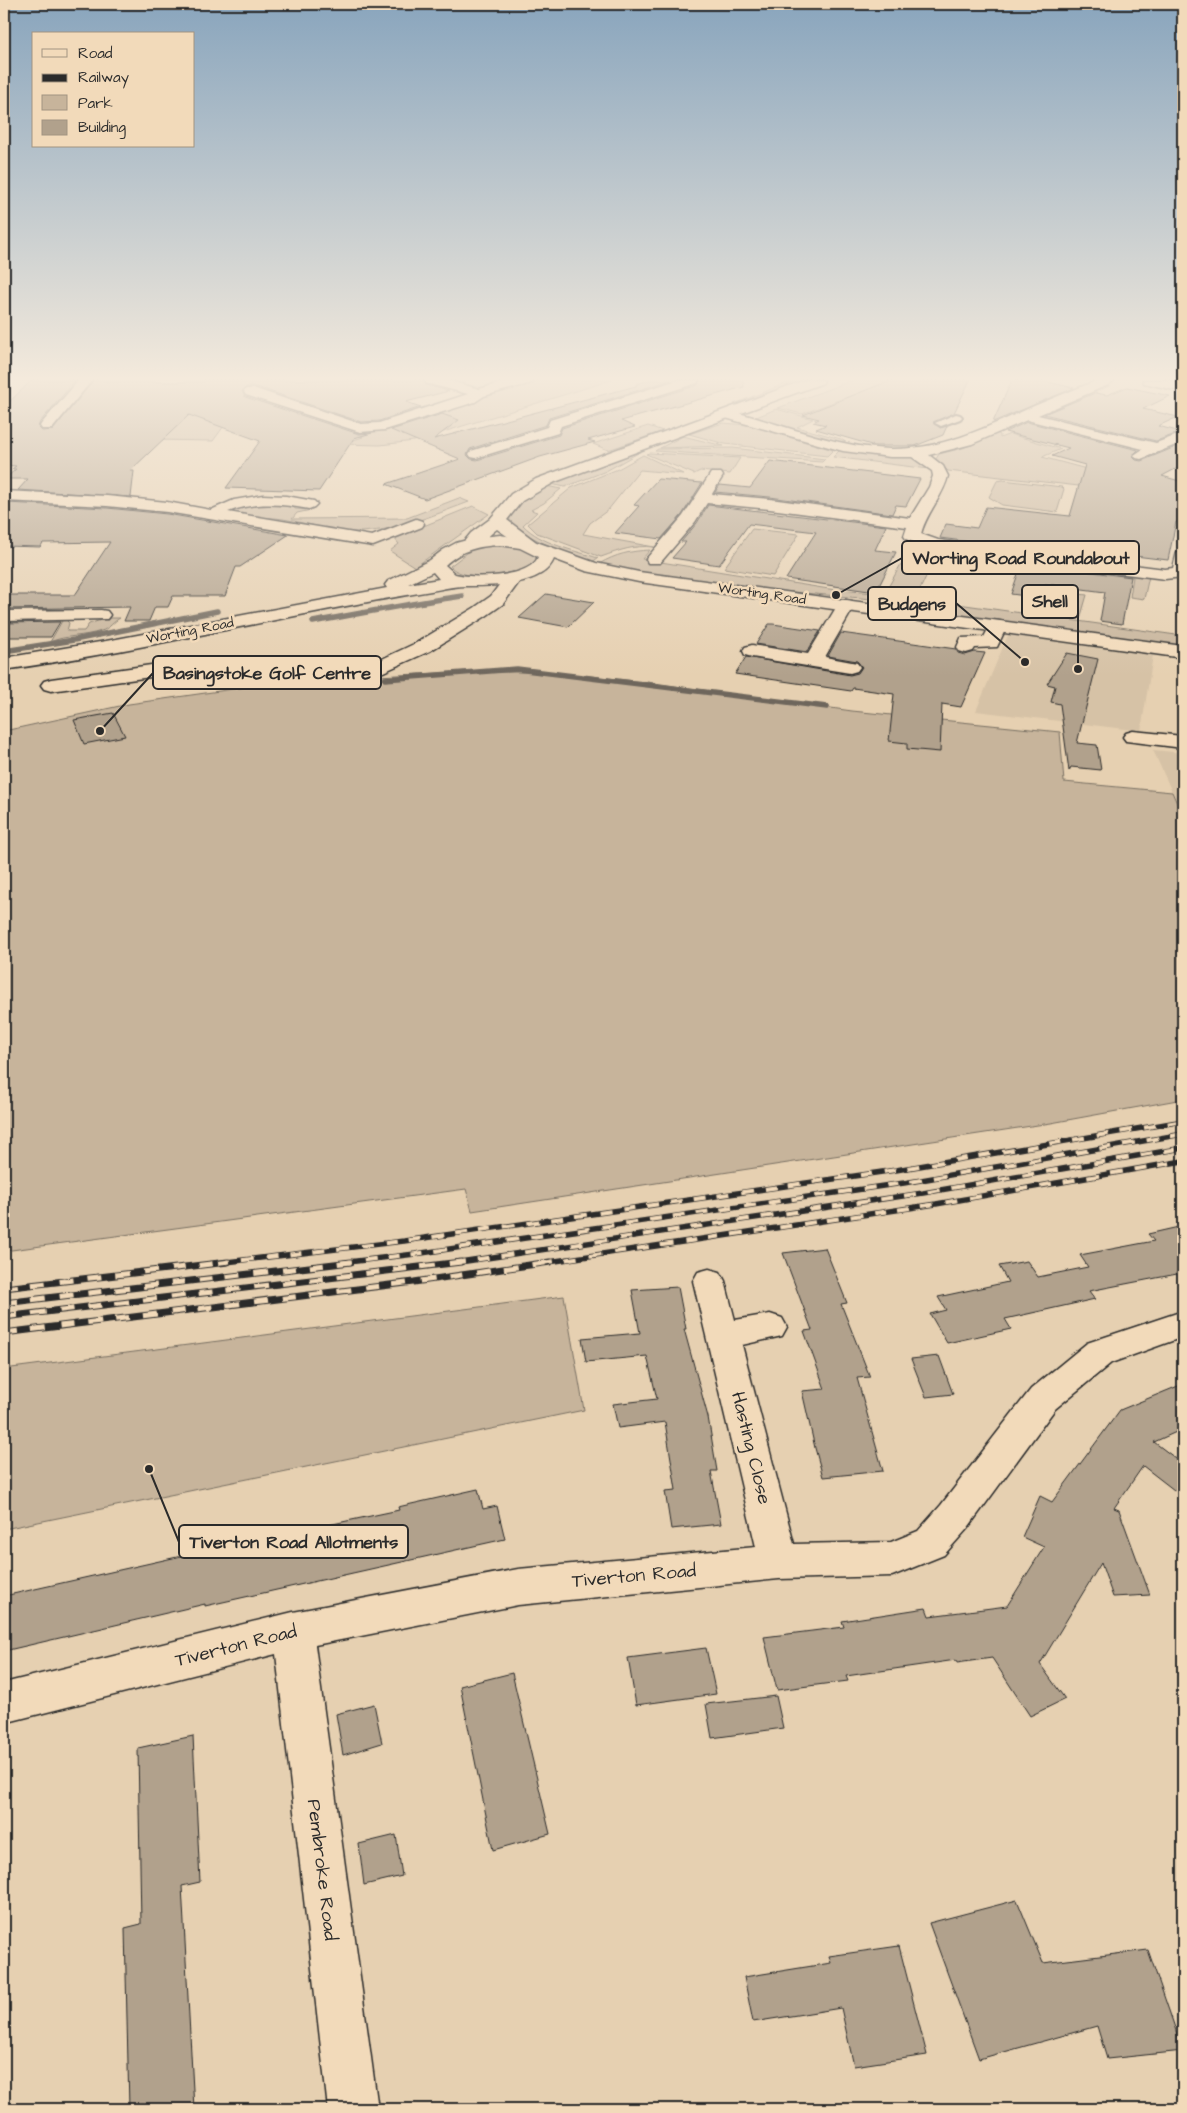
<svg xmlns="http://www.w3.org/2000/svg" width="1187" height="2113" font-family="'Architects Daughter',sans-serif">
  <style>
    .built { fill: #d6c2a6 }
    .green { fill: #c7b49b; stroke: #797063 }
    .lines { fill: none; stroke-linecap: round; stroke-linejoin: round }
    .stream { stroke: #6e665c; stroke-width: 5.5 }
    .building { fill: #b1a18c; stroke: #2b2b2b }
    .pedestrian-casing { stroke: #2b2b2b; stroke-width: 4 }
    .minor-casing { stroke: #2b2b2b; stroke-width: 3 }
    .tertiary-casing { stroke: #2b2b2b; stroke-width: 3 }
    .secondary-casing { stroke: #2b2b2b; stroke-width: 3 }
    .pedestrian { fill: #f2daba; fill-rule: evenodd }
    .minor { fill: #f2daba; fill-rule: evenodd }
    .tertiary { fill: #f2daba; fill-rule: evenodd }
    .secondary { fill: #f2daba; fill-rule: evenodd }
    .rail-far1-casing { stroke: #2b2b2b; stroke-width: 5.5 }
    .rail-casing { stroke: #2b2b2b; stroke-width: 7 }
    .rail-far1 { stroke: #f2daba; stroke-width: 4; stroke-dasharray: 12; stroke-linecap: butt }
    .rail { stroke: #f2daba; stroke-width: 5; stroke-dasharray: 14; stroke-linecap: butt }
    .labels { text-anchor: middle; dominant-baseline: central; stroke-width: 5; stroke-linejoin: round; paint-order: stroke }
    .far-street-label { font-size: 14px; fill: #2b2b2b; stroke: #f2daba }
    .near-street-label { font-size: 19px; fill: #2b2b2b; stroke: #f2daba }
    .leader { fill: none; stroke: #2b2b2b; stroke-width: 2 }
    .callout-dot { fill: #2b2b2b; stroke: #f2daba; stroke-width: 2 }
    .callout { fill: #f2daba; stroke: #2b2b2b; stroke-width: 2 }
    .callout-label { font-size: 18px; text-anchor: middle; font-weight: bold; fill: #2b2b2b }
  </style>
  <rect width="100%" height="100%" fill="#e6d0b1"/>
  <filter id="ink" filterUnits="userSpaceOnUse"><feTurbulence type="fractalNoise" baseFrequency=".02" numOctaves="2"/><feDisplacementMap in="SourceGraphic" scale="10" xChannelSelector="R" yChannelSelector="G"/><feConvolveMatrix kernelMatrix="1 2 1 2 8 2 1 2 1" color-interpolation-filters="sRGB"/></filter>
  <g filter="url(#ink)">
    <g class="built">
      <path d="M1008,635L1153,655L1141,731L976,711Z"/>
      <path d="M1153,750L1183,753V817L1172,792Z"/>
    </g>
    <g class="green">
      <path d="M538,380H612L414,441L380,445L341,444L363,437L355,433L414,419Z"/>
      <path d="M794,380H807L760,397L734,404Z"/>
      <path d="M853,380H891L853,400L844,398L802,414L778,408Z"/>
      <path d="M776,409L813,419L797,427L841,439L847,443H842L754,418Z"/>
      <path d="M173,415H232L213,441L155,440Z"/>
      <path d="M723,423L747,425L833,450L827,456L725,444L689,434Z"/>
      <path d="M648,426L663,431L608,450L593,444Z"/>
      <path d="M997,433L1000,435V438L1010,434L1061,449L1042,457L1183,495V498L948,471L936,459L939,454L963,448Z"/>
      <path d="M683,436L724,446L660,448Z"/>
      <path d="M733,448L825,459L822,462L655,451L658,449Z"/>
      <path d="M841,449C862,451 918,450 929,469L833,457Z"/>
      <path d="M638,453L606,471L565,487L551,484L610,459Z"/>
      <path d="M649,453L740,458L730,474L700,471L694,474L646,454Z"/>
      <path d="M643,455L683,474L640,470L608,510L590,523L583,534L654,547C633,545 621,550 601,557L537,533L528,524L571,488L618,469Z"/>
      <path d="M1003,480L1062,487L1064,489L1057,512L1002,505L989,497L997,481Z"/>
      <path d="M546,486L561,489L544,503L531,510L537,512L523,525C541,544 573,550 598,558L592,562C564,552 535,542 511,524C503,507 534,493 546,486Z"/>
      <path d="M459,498L469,502C431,516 395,532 354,532C330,531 307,523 283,519C266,516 246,520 231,510L243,503L293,504L295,509L311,510L297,513L292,519L407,518Z"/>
      <path d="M473,506L489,514L415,567L390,551L399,544L394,538Z"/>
      <path d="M752,529L799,534L773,576L724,568Z"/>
      <path d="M490,545L518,547L536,555L535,565C516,574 465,584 450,566L471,550Z"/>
      <path d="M650,550L642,559L829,589L873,593L872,599L759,589L631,571L599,564C616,554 630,551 650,550Z"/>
      <path d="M901,564L930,568L916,598L1183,636V647L914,610L880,602Z"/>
      <path d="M1116,572L1149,576L1144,599L1130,597L1133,577L1116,575Z"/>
      <path d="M1053,591L1087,595L1080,619L1047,614Z"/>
      <path d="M107,618H120C114,621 109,629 101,631C84,637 66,635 50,642L62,621L36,620L65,619L69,623L67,631H84L89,624Z"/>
      <path d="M460,672H550L647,682L852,711L1060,732L1064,782L1172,792L1183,817V1099L1051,1123L472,1211L466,1189L4,1251V731L129,704L247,687L324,684L377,676Z"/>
      <path d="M564,1296L584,1410L4,1529V1369Z"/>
    </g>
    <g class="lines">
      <g class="stream">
        <path d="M313,622C363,613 412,603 462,596"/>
        <path d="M4,651L74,640L217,611"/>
        <path d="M385,679L517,669L827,707"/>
      </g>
    </g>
    <g class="building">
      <path d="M32,380H76L40,422L38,427L42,431L53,430L94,380H108L106,382H203L204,380H423L426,385L449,391L406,402L421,407L379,421L361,422L257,387H246L242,391L245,397L359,434L372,433L354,438L319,491L226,488L260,441L189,415L130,471H134L131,497L18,490L28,479H5L16,469H12L16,466L4,465V407Z"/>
      <path d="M650,380H671L549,418L546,425L470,449L467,455L471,459L477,460L559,435L562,428L698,385L700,380H743L744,387L621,421L635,427L588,440L595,442L540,457L425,499L386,484L460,459L391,430L442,414L459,420L434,439L636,386V384Z"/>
      <path d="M892,380H970L954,413L933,422L940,428L947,426L943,435L915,446H875L816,429L826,425L813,422L819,419L803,415Z"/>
      <path d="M1012,380H1039L1074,388L993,422Z"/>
      <path d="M1127,387L1170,396L1143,409L1178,417L1158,426L1181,432L1156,441L1044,414L1095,393L1107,395Z"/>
      <path d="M1027,422L1138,450L1132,456L1136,460L1141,461L1183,444V465L1162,476L1183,482V523L1176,522L1168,560L1135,556L1133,563L940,538L946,524L977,528L986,507L1070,516L1085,465L1052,456L1069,448L1005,432Z"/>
      <path d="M770,461L920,479L906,506L896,505L892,514L770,497L715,492L720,485L750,488Z"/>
      <path d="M658,479L702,483L682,515L661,539L615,533L639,506L634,505Z"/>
      <path d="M6,503L107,508L167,514L288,535L240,567H236L225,596H173L168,607H155L149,621H124L130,607L4,609V595H75L110,542L43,543L40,547L4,546V505Z"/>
      <path d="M708,505L886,526L875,550L896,552L876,592L786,579L816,532L749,524L719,565L672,558L686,542H681L697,523Z"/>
      <path d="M934,552L1131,577L1122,624L1100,621L1105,592L1045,584L1041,598L1011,594L1018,574L928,564Z"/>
      <path d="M546,594L594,602L568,627L519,618Z"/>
      <path d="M60,622L51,637H4V623Z"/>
      <path d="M769,624H773L820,631L807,652L756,644Z"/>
      <path d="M841,633L956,649L958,653L965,655L975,652L985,653L961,707L942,704L940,752L907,749V743L889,741L894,694L853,688L851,691L735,674L746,657L850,675L858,673L862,667L857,661L828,656Z"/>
      <path d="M1067,653L1098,659L1077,743L1097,745L1101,770L1071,767L1069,771L1060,704L1051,702L1055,686L1047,684Z"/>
      <path d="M113,713L125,736L84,744L74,720Z"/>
      <path d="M1183,1226V1282L1177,1274L1089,1291L1095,1299L1005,1319L1011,1329L947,1343L930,1314L946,1310L938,1297L1008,1282L999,1266L1027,1261L1038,1277L1088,1267L1080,1255L1154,1241L1148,1234Z"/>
      <path d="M825,1248L847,1303L841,1304L870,1377L857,1378L883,1471L823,1477L815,1448L802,1391L825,1389L804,1331L812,1330L783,1253Z"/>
      <path d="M678,1287L686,1329H684L708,1417L717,1471H711L721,1524L671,1529L665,1491L676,1490L665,1422L618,1428L613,1404L657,1399L647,1356L586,1362L582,1338L640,1333L632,1290Z"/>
      <path d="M939,1356L953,1394L926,1397L911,1359Z"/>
      <path d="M1183,1384V1429L1154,1442L1183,1464V1497L1143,1466L1114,1508L1119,1510L1150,1595L1113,1597L1101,1563L1040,1664L1065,1699L1030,1716L992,1658L957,1663L956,1660L846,1676L848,1681L777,1690L764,1637L844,1627L842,1621L926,1608L929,1616L1007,1606L1044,1547L1022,1537L1040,1496L1052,1502L1120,1410Z"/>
      <path d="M478,1489L483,1509L497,1506L505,1539L205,1606V1604L4,1651V1596L186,1555L399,1510L398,1507Z"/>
      <path d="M706,1648L716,1694L636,1705L628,1658Z"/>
      <path d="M512,1673L550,1834L493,1850L460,1686Z"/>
      <path d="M776,1696L783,1728L712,1738L706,1704Z"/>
      <path d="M374,1704L382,1743L343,1755L336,1714Z"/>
      <path d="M193,1736L200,1882L182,1886L194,2109H129L125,1928L141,1924L138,1748Z"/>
      <path d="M396,1835L402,1876L364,1885L359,1844Z"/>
      <path d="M1017,1900L1043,1963L1148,1950L1183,2051L1107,2059L1097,2026L979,2059L929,1923Z"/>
      <path d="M899,1946L927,2055L854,2066L841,2008L753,2022L744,1977L831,1963L829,1956Z"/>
    </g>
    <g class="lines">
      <defs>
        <path id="pedestrian" d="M956,414L960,415L962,417L960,419L941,426L935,423Z"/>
        <g id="minor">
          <path d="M79,380H92L52,429H42L40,426L42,423Z"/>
          <path d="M425,380H447L479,389L511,380H533L532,383L484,396L475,402L385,430L360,432L246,395L244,392L246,389H256L361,424L379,423L468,394L426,383Z"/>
          <path d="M678,380H698L697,383L561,426L558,433L476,458L471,457L469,454L471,451L547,427L550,420Z"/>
          <path d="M1098,380H1115L1108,385L1038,415L1156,443L1183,433V442L1141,459L1136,458L1134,455L1143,449L1027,420L972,444L929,455L943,466L948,476C943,497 926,513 921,534L938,540L1165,569L1173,568L1177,552L1183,551V577L1165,579L935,550L906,539L904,536L907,527L770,509L707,503L695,522L660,563H648L646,559L683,516L711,473H721L723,476L712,494L770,499L910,518L929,487L933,476L932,471L912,457H890L843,451L722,417L720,414L722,411H732C784,425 836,447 890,449C943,450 988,427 1034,406C1055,397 1077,389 1098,380Z"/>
          <path d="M1143,380H1167L1183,384V392L1144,383Z"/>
          <path d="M4,491L107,496L167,502L211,510L234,500L263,495L286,496L314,501L317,504L314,507L309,509C282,504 254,501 228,512L372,536L416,519L422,521L424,524L422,527L373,546L167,512L107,506L4,501Z"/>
          <path d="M513,573L519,574L522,578L503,604L486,616L430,651L370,678L330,685L233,686L209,682L186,672L51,691L44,689L41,685L44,681L51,679L187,660C203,664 217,672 233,674L330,673L365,667L416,643L474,608L491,596L507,574Z"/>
          <path d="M846,600L852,601L855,605L825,657L857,663L860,667L857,671L850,673L752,657L745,655L743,651L745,647L752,645L808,654L840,601Z"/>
          <path d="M101,610L107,611L110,615L107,619L4,621V611Z"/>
          <path d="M998,621L1004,622L1007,626L997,647L975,648L973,651L966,653L959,651L957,647L961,638L984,637L992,622Z"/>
          <path d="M1133,731L1183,736V748L1126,741L1123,737L1126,733Z"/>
          <path d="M709,1269L720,1272L725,1281L735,1320L770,1314L782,1318L787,1327L782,1336L742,1345L794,1544L891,1542L918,1531L941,1505L1031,1389L1087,1343L1183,1311V1337L1111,1363L1055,1409L967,1529L944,1555L892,1576L779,1579L518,1605L315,1645L378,2109H328L276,1654L4,1723V1683L293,1612L518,1569L756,1547L693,1281L698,1272Z"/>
        </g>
        <path id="tertiary" d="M805,380H824L823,383L555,482L522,501L507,520L535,541L537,544L535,547H523L497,529C487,536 477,551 464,547L462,544L471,533L490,519L511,494L536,479Z"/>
        <path id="secondary" d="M500,535L531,540L596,563L639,572L1183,646V658L639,582L586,571L554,559C543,587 489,586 465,586C454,586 442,589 431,591C288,614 147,650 4,670V658L106,641L387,588L385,585L388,581L430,560L443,550L456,543L474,538ZM500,545L520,548L538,557C530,578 474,579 455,574L445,565C461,550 478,546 500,545ZM433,572L439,579L408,584Z"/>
      </defs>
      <use href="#pedestrian" class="pedestrian-casing"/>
      <use href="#minor" class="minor-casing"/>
      <use href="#tertiary" class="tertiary-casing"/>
      <use href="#secondary" class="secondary-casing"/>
      <use href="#pedestrian" class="pedestrian"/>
      <use href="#minor" class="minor"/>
      <use href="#tertiary" class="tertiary"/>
      <use href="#secondary" class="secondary"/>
      <defs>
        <g id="rail-far1">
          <path d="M218,1263L404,1241L896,1170L1183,1121"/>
          <path d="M340,1263L415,1254L904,1183L1183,1134"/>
          <path d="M453,1263L923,1193L1183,1148"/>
          <path d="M542,1263L936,1204L1183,1161"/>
        </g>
        <g id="rail">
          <path d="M4,1288L228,1262"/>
          <path d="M4,1303L351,1262"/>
          <path d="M4,1317L461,1262"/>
          <path d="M4,1333L414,1282L550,1262"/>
        </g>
      </defs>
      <use href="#rail-far1" class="rail-far1-casing"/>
      <use href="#rail" class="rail-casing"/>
      <use href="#rail-far1" class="rail-far1"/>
      <use href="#rail" class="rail"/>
    </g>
  </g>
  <linearGradient id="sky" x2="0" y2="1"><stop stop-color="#89a5bd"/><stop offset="0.56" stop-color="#f4eadc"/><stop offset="1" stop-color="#f4eadc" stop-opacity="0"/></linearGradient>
  <rect width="1187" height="676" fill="url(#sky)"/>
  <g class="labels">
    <g class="far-street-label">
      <text transform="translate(762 594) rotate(8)">Worting Road</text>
      <text transform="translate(190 631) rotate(-11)">Worting Road</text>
    </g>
    <g class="near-street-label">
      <text transform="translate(751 1448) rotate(76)">Hasting Close</text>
      <text transform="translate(634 1576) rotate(-5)">Tiverton Road</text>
      <text transform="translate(236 1646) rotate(-14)">Tiverton Road</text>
      <text transform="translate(322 1870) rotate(83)">Pembroke Road</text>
    </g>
  </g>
  <path class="leader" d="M836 595L902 558M1078 669L1078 601M1025 662L956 603M100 731L153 673M149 1469L179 1542"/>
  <g class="callout-dot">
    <circle cx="836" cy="595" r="5"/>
    <circle cx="1078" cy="669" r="5"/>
    <circle cx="1025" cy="662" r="5"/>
    <circle cx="100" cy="731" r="5"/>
    <circle cx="149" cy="1469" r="5"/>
  </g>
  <g class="callout">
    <rect x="902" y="541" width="237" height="33" rx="5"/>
    <rect x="1022" y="585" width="56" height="33" rx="5"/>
    <rect x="868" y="587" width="88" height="33" rx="5"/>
    <rect x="153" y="656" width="228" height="33" rx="5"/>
    <rect x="179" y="1525" width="229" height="33" rx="5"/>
  </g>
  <g class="callout-label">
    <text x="1021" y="564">Worting Road Roundabout</text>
    <text x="1050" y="607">Shell</text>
    <text x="912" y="610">Budgens</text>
    <text x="267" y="679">Basingstoke Golf Centre</text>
    <text x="294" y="1548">Tiverton Road Allotments</text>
  </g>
  <rect width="1187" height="2113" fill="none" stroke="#f2daba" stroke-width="20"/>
  <rect x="10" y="10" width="1167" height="2093" fill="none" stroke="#2b2b2b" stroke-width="2" filter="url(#ink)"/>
  <rect x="32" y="32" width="162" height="115" fill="#f2daba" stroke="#a29481"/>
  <rect x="42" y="49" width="25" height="8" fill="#f2daba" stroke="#a29481"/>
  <text x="78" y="58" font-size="15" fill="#2b2b2b">Road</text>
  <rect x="42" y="74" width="25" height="8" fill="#2b2b2b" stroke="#a29481"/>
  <text x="78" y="82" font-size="15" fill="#2b2b2b">Railway</text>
  <rect x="42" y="95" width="25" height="15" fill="#c7b49b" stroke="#a29481"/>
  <text x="78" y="108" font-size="15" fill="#2b2b2b">Park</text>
  <rect x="42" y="120" width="25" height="15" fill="#b1a18c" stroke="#a29481"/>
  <text x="78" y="132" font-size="15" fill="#2b2b2b">Building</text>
</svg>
